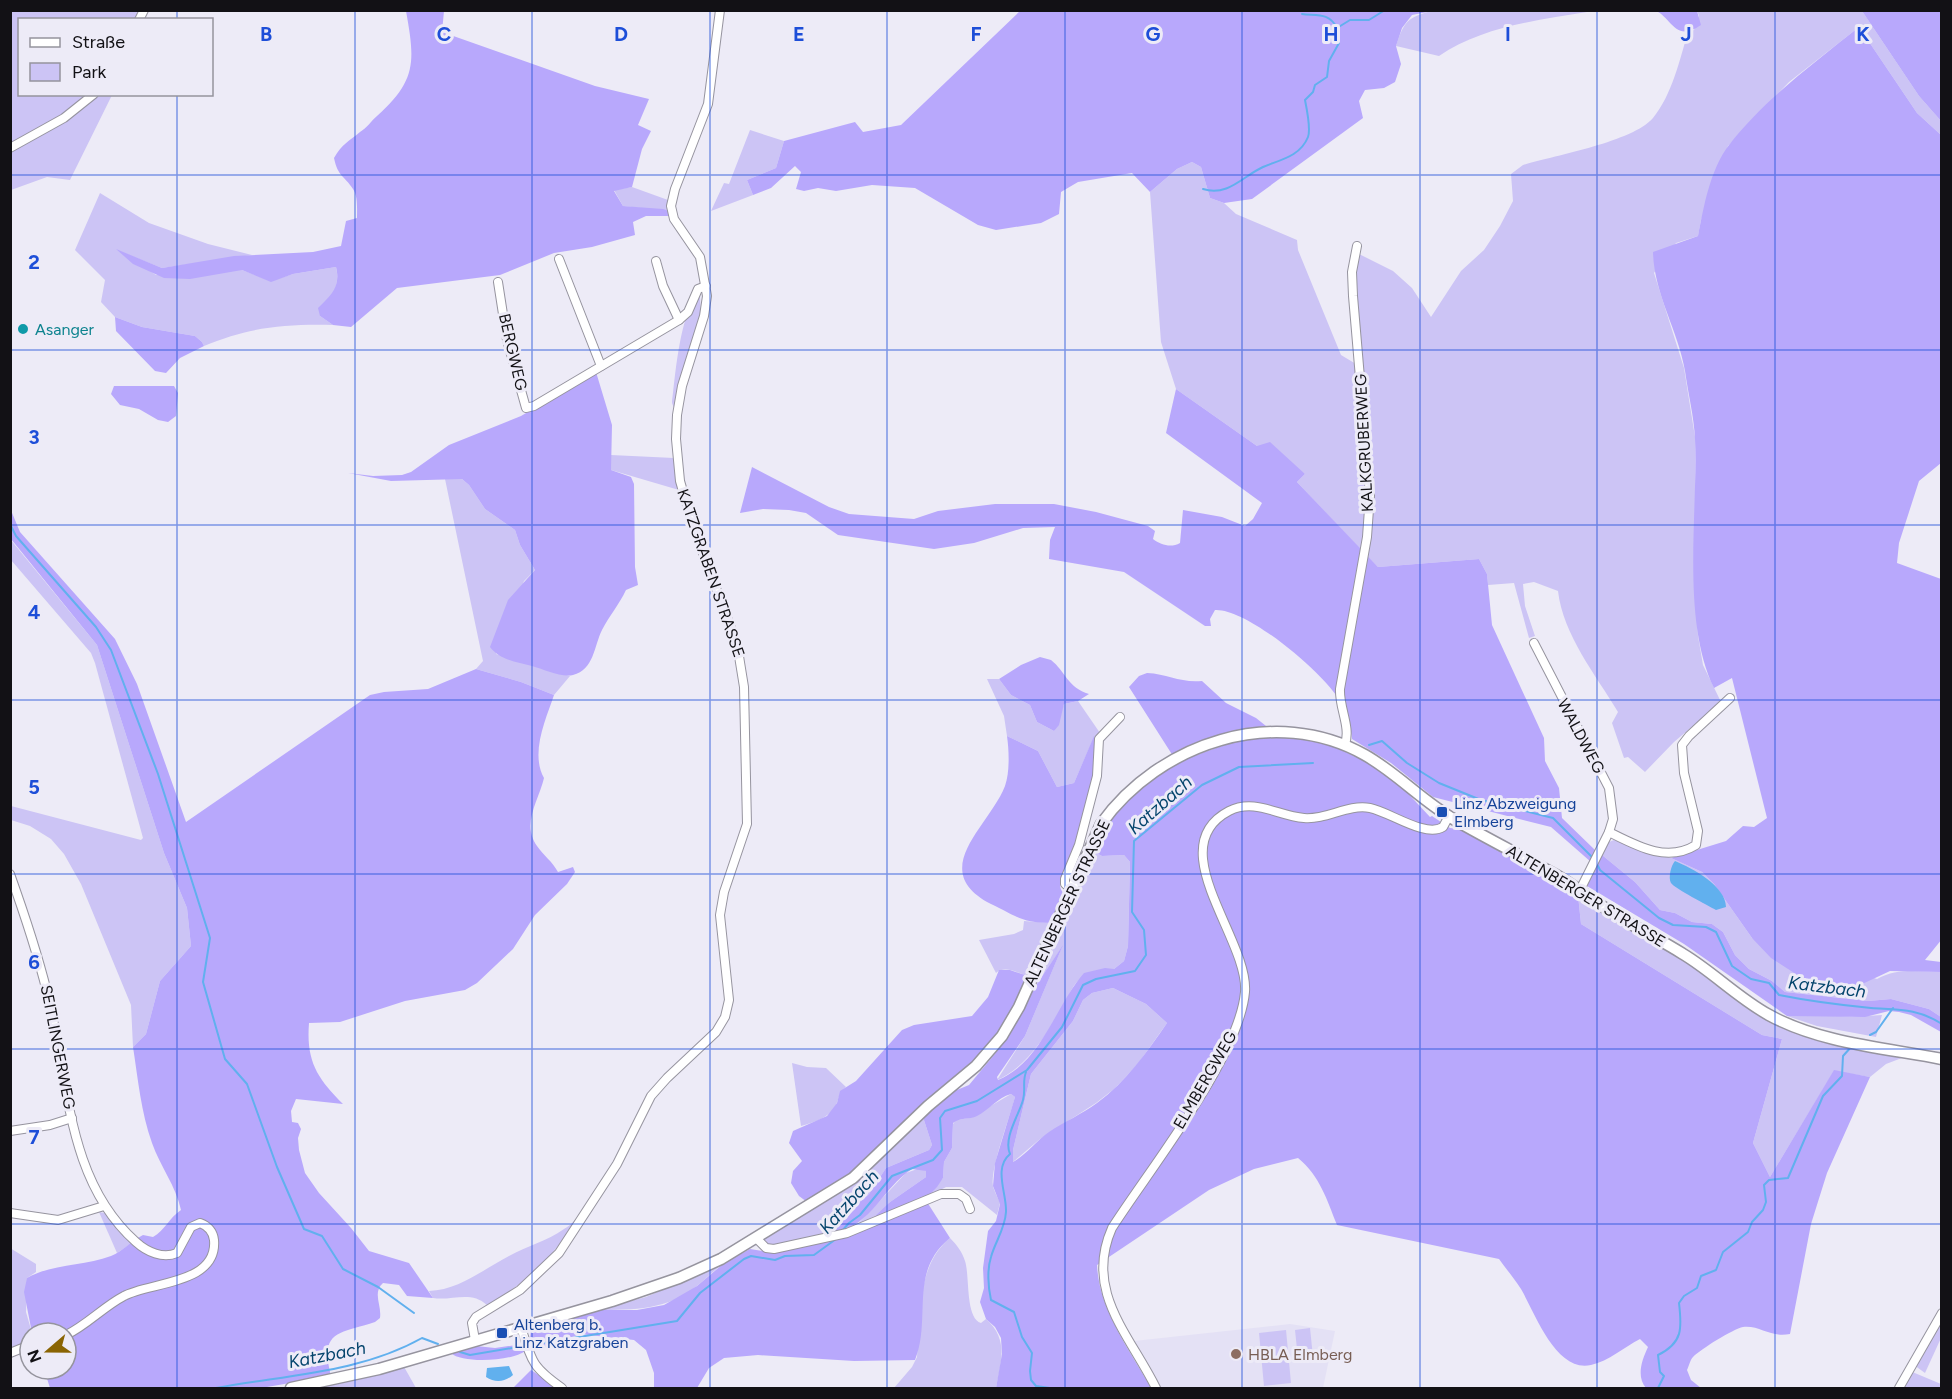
<svg xmlns="http://www.w3.org/2000/svg" width="1952" height="1399" font-family="Figtree,sans-serif">
  <style>
    .built { fill: #e4e1f5 }
    .green { fill: #ccc4f5 }
    .forest { fill: #b8a8fc; fill-rule: evenodd }
    .water { fill: #61b0ee }
    .lines { fill: none; stroke-linecap: round; stroke-linejoin: round }
    .stream { stroke: #61b0ee; stroke-width: 2 }
    .street-casing { stroke: #96949f; stroke-width: 10 }
    .secondary-casing { stroke: #96949f; stroke-width: 13 }
    .street { stroke: #fff; stroke-width: 8 }
    .secondary { stroke: #fff; stroke-width: 10 }
    .grid { fill: none; stroke: #1d4ed8; stroke-width: 1.5; stroke-opacity: 0.55 }
    .culture-dot { fill: #0f9aa8; stroke: #edebf7; stroke-width: 2 }
    .transit-dot { fill: #1a4fb4; stroke: #edebf7; stroke-width: 2 }
    .education-dot { fill: #8d6e63; stroke: #edebf7; stroke-width: 2 }
    .labels { text-anchor: middle; dominant-baseline: central; stroke-width: 6; stroke-linejoin: round; paint-order: stroke }
    .culture-label { font-size: 16px; fill: #0d838f; stroke: #edebf7; text-anchor: start }
    .street-label { font-size: 16px; fill: #121115; stroke: #edebf7 }
    .transit-label { font-size: 16px; fill: #164399; stroke: #edebf7; text-anchor: start }
    .education-label { font-size: 16px; fill: #785e54; stroke: #edebf7; text-anchor: start }
    .water-label { font-size: 18px; font-style: italic; fill: #04446c; stroke: #edebf7 }
    .grid-label { font-size: 20px; text-anchor: middle; font-weight: bold; fill: #1d4ed8; stroke: #edebf7; stroke-width: 6; stroke-linejoin: round; paint-order: stroke }
  </style>
  <rect width="100%" height="100%" fill="#edebf7"/>
  <path class="built" d="M1290,1324L1335,1331L1323,1388H1160L1134,1341Z"/>
  <g class="green">
    <path d="M1585,10L1587,12C1537,20 1481,27 1439,56L1396,46C1404,22 1407,17 1432,11Z"/>
    <path d="M11,11H141L136,19L20,20V94L91,95L73,110L11,144Z"/>
    <path d="M1697,11H1862L1919,96L1941,121V135L1917,113L1859,27L1789,82L1728,146L1701,220L1698,236L1676,243L1654,273L1684,368L1695,437V589L1698,636L1703,665L1721,702L1674,742L1645,772L1628,757L1624,758L1612,723L1618,712C1596,675 1563,635 1558,591L1534,582L1523,584L1525,606L1535,636L1529,638L1514,583L1488,585L1487,574L1479,559L1378,567L1366,555L1370,521L1356,266L1359,254L1393,271L1412,288L1431,317L1461,271L1484,250L1500,226L1513,201L1511,174L1523,165C1556,155 1632,142 1653,118C1672,95 1680,59 1688,32L1694,30L1699,16Z"/>
    <path d="M99,95H112L70,180L47,177L11,190L10,152L72,117Z"/>
    <path d="M750,130L784,141L776,168L747,180L753,195L711,211L724,183L729,184Z"/>
    <path d="M1192,162L1201,167L1210,198L1224,203L1236,214L1297,240L1298,250L1341,355L1356,364C1361,425 1372,489 1361,550L1297,482L1305,474L1257,446L1176,389L1161,342L1150,192L1177,169Z"/>
    <path d="M632,187L668,200L669,211L623,206L614,190Z"/>
    <path d="M100,193L149,223L208,244L252,255L162,268L119,251L156,275H212L225,270H242L271,281L293,274L336,267C341,287 330,300 320,316L333,325C284,324 250,327 204,346L202,342L195,336L142,327L115,317L101,302L105,280L75,250Z"/>
    <path d="M700,296L701,316L674,408L672,403C675,380 680,306 700,296Z"/>
    <path d="M611,455L674,458L679,490L611,470Z"/>
    <path d="M445,479H462L469,485L485,509L515,530L520,545L535,570L524,581L496,654L570,676L554,695L521,682L476,669L483,661Z"/>
    <path d="M10,539L97,645L164,853L187,908L191,946L160,981L146,1034L133,1047L131,1005L81,884L64,854L51,839L30,826L11,820V806L141,840L143,838L95,663L91,653L11,560Z"/>
    <path d="M987,679H999L1011,695L1030,705L1037,722L1054,731L1064,704L1078,701L1100,733L1097,742L1094,737L1074,783L1057,787L1038,751L1007,736L1004,716Z"/>
    <path d="M1614,840L1671,858L1702,872L1714,884L1752,938L1877,979C1899,967 1918,972 1941,972V1017L1929,1009L1891,999L1868,1001L1785,992L1772,981L1749,969L1735,955L1723,932L1712,924L1692,922L1675,913L1660,910L1635,882L1602,855L1609,842Z"/>
    <path d="M1092,851L1102,856L1124,855L1130,862L1128,946L1124,961L1114,969C1103,968 1084,974 1076,983C1070,990 1067,1000 1062,1008C1047,1034 1026,1068 997,1080L1025,1036L1062,947L1031,993Z"/>
    <path d="M1578,895L1676,954L1756,1013L1907,1056L1886,1064L1870,1077L1834,1071L1770,1177L1753,1143L1782,1039L1762,1035L1581,924Z"/>
    <path d="M1024,921L1051,923L1028,976C1018,973 1005,965 996,973L979,940L1014,934L1023,930Z"/>
    <path d="M1113,988L1146,1004L1167,1023L1137,1065L1114,1089L1096,1103L1040,1139L1013,1162V1150L1031,1074L1073,1021L1083,1000L1092,993Z"/>
    <path d="M1830,1015L1852,1017L1882,1015L1876,1037L1817,1026L1787,1016Z"/>
    <path d="M792,1063L807,1067L826,1068L846,1087C839,1092 839,1098 836,1105C829,1118 815,1122 801,1126Z"/>
    <path d="M1011,1094L1015,1097C1010,1117 990,1168 993,1186C994,1191 998,1198 1000,1203L997,1215L962,1187H946L927,1197L943,1178L944,1162L952,1148L953,1124L956,1120L970,1118Z"/>
    <path d="M923,1117L932,1145L929,1150L886,1168L869,1194L840,1219L835,1232L793,1243L770,1246L763,1240L852,1185Z"/>
    <path d="M920,1168L926,1171V1177L890,1202L881,1213L857,1225L906,1173Z"/>
    <path d="M584,1210C554,1254 535,1278 487,1305C471,1290 452,1301 433,1298L429,1291C459,1290 484,1269 509,1256C527,1246 547,1241 564,1229C572,1225 578,1216 584,1210Z"/>
    <path d="M99,1212L105,1213L132,1243L117,1253Z"/>
    <path d="M950,1238C957,1245 962,1252 965,1261C970,1276 965,1318 981,1323L986,1319C1009,1339 1001,1362 996,1388H894L912,1367L917,1357C921,1316 916,1266 950,1238Z"/>
    <path d="M10,1248L36,1264V1272L27,1278L26,1312L32,1333H30V1343L10,1350Z"/>
    <path d="M723,1264C714,1270 707,1278 698,1285C668,1310 634,1310 597,1310L646,1297Z"/>
    <path d="M1941,1318V1338L1925,1373L1914,1365Z"/>
    <path d="M1310,1328L1313,1357L1298,1359L1295,1330Z"/>
    <path d="M1286,1330L1291,1383L1264,1386L1259,1333Z"/>
    <path d="M403,1365L416,1388H312L360,1379Z"/>
    <path d="M1910,1371L1941,1384V1388H1901Z"/>
  </g>
  <g class="forest">
    <path d="M406,11H444L442,32L595,86L649,99L638,125L651,131L642,149L632,187L614,191L623,206L663,209L669,211L670,216H646L633,222L635,235L592,247L554,253L500,275L397,288L351,327L333,325L320,316L318,308C331,295 341,287 336,267L293,274L271,282L242,270L190,279L164,278L133,264L116,249L162,268L234,256L313,252L341,246L346,221L357,218C357,209 358,196 353,189C344,175 338,177 334,158C342,144 349,141 360,132C367,128 371,121 377,116C417,80 415,61 406,11Z"/>
    <path d="M1020,11V10L1432,11L1412,15L1402,28L1396,46L1401,64L1395,82L1384,88L1365,90L1359,101L1363,118L1252,199L1224,203L1210,198L1201,167L1192,162L1177,169L1150,192L1132,173L1078,182L1061,192L1059,214L1041,223L996,230L978,225L915,188L872,185L836,191L818,188L804,191L796,189L801,172L795,166L771,188L753,195L747,180L776,168L784,141L855,122L863,132L901,125Z"/>
    <path d="M1656,11H1697L1701,25C1675,43 1672,18 1656,11Z"/>
    <path d="M1862,11H1941V121L1919,96Z"/>
    <path d="M1859,27L1917,113L1941,135V463L1919,481L1899,543L1897,563L1941,579L1942,939L1925,960L1941,962L1942,972L1890,971L1858,986L1824,985L1802,978L1771,958L1752,938L1714,884L1702,872L1671,858L1726,841L1743,826L1754,827L1767,818L1732,678L1714,688C1681,620 1698,515 1695,439C1694,417 1688,393 1685,371C1678,330 1654,294 1653,252L1698,236C1704,206 1710,170 1729,145C1765,99 1814,63 1859,27Z"/>
    <path d="M115,317L142,327L195,336L202,342L204,346L180,358L166,373L155,371L116,331Z"/>
    <path d="M596,372L612,425L611,470L631,477L634,484L635,567L638,585L626,590C619,605 609,616 602,630C594,646 594,670 573,675C562,678 543,669 532,666C517,662 500,660 490,647L508,600L535,570L520,545L515,530L485,509L469,485L462,479L391,481L348,473L373,476L402,475L411,472L449,445L521,416Z"/>
    <path d="M114,386H174L178,393L176,416L168,422L158,420L139,409L120,405L111,394Z"/>
    <path d="M1176,389L1257,446L1270,442L1305,474L1297,482L1378,567L1479,559L1487,574L1492,625L1544,738L1545,761L1559,788L1562,818L1596,851L1591,862L1551,827L1433,797L1391,763L1352,739C1351,729 1349,717 1344,708C1331,678 1248,608 1215,610L1210,619L1211,626H1205L1124,572L1049,559L1050,540L1055,527L1023,528L974,543L934,549L838,535L806,513L789,510L763,509L740,513L752,467L829,507L849,514L914,519L938,511L995,504H1054L1096,512L1148,526L1155,531L1153,539C1161,545 1171,548 1180,543L1183,510L1222,517L1245,526L1253,519L1262,503L1166,433Z"/>
    <path d="M10,508L20,532L115,639L137,684L186,822L370,695L384,692L428,689L476,669L521,682L554,695C546,719 530,753 544,778C539,800 521,824 537,846C544,856 552,861 558,872L573,867L575,872L567,884L535,915L513,949L477,983L465,990L405,1001L340,1022L309,1023C306,1061 317,1078 343,1104L296,1099L291,1111L292,1122L298,1123L301,1129L298,1138L299,1150L305,1173L319,1193L351,1228L369,1251L409,1263L433,1298L407,1296L399,1285L383,1283C372,1293 382,1305 380,1318L375,1322C339,1334 319,1330 331,1376L261,1388H50L44,1369H66V1333H32L24,1292L27,1278C51,1264 84,1266 111,1256C123,1251 131,1241 143,1235L153,1237C165,1230 169,1218 181,1210C176,1186 160,1166 152,1143C141,1112 138,1079 133,1047L146,1034L160,981L191,946L187,908L164,853L97,645L11,539Z"/>
    <path d="M1040,657L1051,660C1065,671 1068,688 1089,694L1078,701L1064,704L1059,725L1054,731L1037,722L1030,705L1011,695L999,679L1021,665Z"/>
    <path d="M1147,673C1168,674 1180,683 1202,681L1226,703L1256,718L1266,726L1229,732L1173,756L1129,687L1139,676Z"/>
    <path d="M1007,736L1038,751L1057,787L1074,783L1094,736C1102,751 1081,833 1074,851C1070,861 1064,871 1061,881C1059,887 1061,890 1064,894L1051,923C1022,923 1016,916 991,904C926,870 989,827 1005,786C1010,772 1009,750 1007,736Z"/>
    <path d="M1255,737L1300,738L1323,742L1366,761L1403,788L1430,817L1432,816L1450,828L1459,829L1578,895L1581,924L1762,1035L1782,1039L1753,1143L1770,1177L1834,1070L1870,1077L1827,1173L1811,1224L1790,1334C1770,1338 1760,1325 1743,1327C1733,1329 1701,1349 1693,1357C1690,1360 1689,1366 1687,1370L1691,1380L1701,1388H1646C1636,1376 1642,1360 1648,1347L1640,1339C1624,1347 1609,1361 1591,1365C1556,1373 1535,1313 1521,1289C1514,1278 1506,1269 1499,1259L1337,1225C1327,1200 1320,1176 1298,1158L1254,1169L1209,1190L1097,1265C1099,1310 1130,1350 1151,1388H996L1002,1354L1001,1338L995,1327L986,1319L980,1302L984,1288L983,1268L988,1231L996,1221L1000,1204L993,1186L995,1163L1015,1097L1011,1094C997,1098 989,1110 977,1116C969,1120 960,1117 953,1123L952,1148L944,1162L943,1178L937,1187L927,1197L870,1221L890,1202L926,1177V1171L912,1169C882,1188 873,1225 835,1232L840,1219L869,1194L886,1168L929,1150L932,1145L923,1117L952,1092L969,1085L994,1055L1009,1035L1031,993L1063,945L1025,1036L997,1077L998,1080C1042,1062 1055,1006 1084,973L1105,968L1114,969L1124,961L1128,946L1130,862L1124,855L1102,856L1092,851C1098,840 1103,829 1110,819C1142,771 1202,750 1255,737ZM1113,988L1146,1004L1167,1023C1147,1052 1126,1082 1097,1103C1082,1114 1064,1122 1049,1132C1036,1141 1027,1154 1013,1162V1150L1031,1074L1073,1021L1083,1000L1092,993Z"/>
    <path d="M1602,855L1635,882L1660,910L1675,913L1692,922L1712,924L1723,932L1735,955L1749,969L1772,981L1785,992L1868,1001L1891,999L1929,1009L1941,1017V1032L1911,1015L1899,1012L1889,1011L1865,1017L1787,1016L1684,944L1587,886Z"/>
    <path d="M999,970H1010L1028,976L1002,1029L973,1063L848,1177L807,1202L799,1196L791,1183L793,1171L802,1161L789,1143L793,1131L827,1116L837,1103L840,1091L856,1081L902,1030L914,1025L972,1016L988,997Z"/>
    <path d="M927,1202L950,1238C908,1272 932,1318 915,1360L854,1361L758,1355L724,1358L709,1368L697,1388H654V1373L646,1350L634,1340L580,1334L537,1350L534,1349L530,1339L531,1329L597,1310H637L664,1305L697,1286L723,1264L750,1249L769,1252L832,1237Z"/>
    <path d="M523,1344L525,1351C513,1361 462,1364 451,1353L476,1346L495,1348Z"/>
    <path d="M531,1370L558,1388H513Z"/>
  </g>
  <g class="water">
    <path d="M1675,861C1692,868 1726,886 1726,907L1716,910C1709,906 1674,888 1671,883C1668,878 1671,865 1675,861Z"/>
    <path d="M509,1366L513,1375C505,1382 495,1383 486,1377L487,1368Z"/>
  </g>
  <g class="lines">
    <g class="stream">
      <path d="M1290,10L1292,11"/>
      <path d="M1302,14C1316,16 1329,12 1337,28L1350,20H1369L1385,10"/>
      <path d="M1203,189C1228,197 1243,176 1263,167C1279,160 1300,157 1308,137C1311,129 1307,110 1305,100L1313,92L1315,85L1327,77L1329,61L1339,43L1337,28"/>
      <path d="M10,524L16,536L96,627L111,650L158,774L210,938L203,982L225,1059L247,1084L277,1167L304,1229L322,1236L343,1269L378,1287L414,1313"/>
      <path d="M1369,745L1382,741L1407,763L1439,783L1481,800L1553,818L1593,858"/>
      <path d="M1596,862L1600,870L1659,918L1673,925L1706,927L1716,932L1732,966L1751,979L1769,983L1779,995C1809,1001 1840,1005 1871,1008C1897,1010 1917,1008 1942,1024"/>
      <path d="M1870,1035L1876,1032L1893,1008"/>
      <path d="M1026,1072C1022,1082 1026,1090 1023,1100C1019,1115 1003,1138 1010,1154C993,1168 1007,1194 1006,1212C1005,1229 995,1242 991,1257C987,1269 988,1287 991,1300L1014,1312L1022,1337L1032,1353L1030,1371L1031,1380L1036,1386L1050,1388"/>
      <path d="M841,1232L849,1223L860,1215L892,1176L933,1160L942,1150L940,1118L945,1111L977,1101L1027,1070L1062,1027L1083,985L1096,979L1135,971L1146,955L1144,930L1132,912L1134,841L1202,785L1239,767L1313,763"/>
      <path d="M530,1345L677,1321L700,1293L744,1259L751,1256L775,1260L785,1256L814,1255L836,1239"/>
      <path d="M460,1352L470,1355L524,1346"/>
      <path d="M216,1388C285,1375 360,1373 422,1338L438,1344"/>
      <path d="M1658,1388L1664,1376L1660,1372L1658,1355C1683,1343 1682,1328 1679,1303L1684,1296L1697,1288L1701,1276L1716,1270L1723,1252L1748,1232L1752,1222L1763,1210L1766,1202L1764,1185L1769,1180L1788,1178L1823,1096L1842,1076L1843,1056L1852,1046"/>
    </g>
    <defs>
      <g id="street">
        <path d="M139,20L144,10"/>
        <path d="M10,148L64,118L94,94"/>
        <path d="M559,259L601,366"/>
        <path d="M656,261L663,286L679,320"/>
        <path d="M498,282L507,340L526,408L534,406L679,320L688,312L698,289L706,286"/>
        <path d="M1534,643L1609,788L1613,819L1609,832"/>
        <path d="M1345,744C1351,727 1339,708 1340,689L1367,537L1370,495L1353,296L1352,272L1357,246"/>
        <path d="M10,874C24,913 37,952 47,992C69,1078 65,1179 136,1242C147,1252 163,1259 177,1253L191,1227L200,1223C208,1226 213,1231 214,1240C218,1285 148,1282 124,1296C103,1307 87,1325 66,1335"/>
        <path d="M1071,889L1065,884V879L1079,845L1097,776L1099,739L1120,717"/>
        <path d="M1580,890L1609,832C1637,846 1667,863 1696,845L1698,831L1684,773L1682,745L1689,736L1730,698"/>
        <path d="M10,1131L50,1125L72,1118"/>
        <path d="M10,1213L58,1220L104,1206"/>
        <path d="M756,1238L766,1248L774,1249L847,1233L941,1194H959L966,1199L970,1209"/>
        <path d="M521,1327C532,1362 532,1367 562,1388"/>
        <path d="M475,1340L472,1323L476,1317L520,1290L559,1253L617,1164L651,1096L667,1078L716,1032L725,1017L729,1000L720,915L724,892L747,824L744,687L737,644L694,529L680,481L676,439L677,415L682,386L704,316L707,296L700,257L674,219L671,206L675,189L708,104L720,10"/>
        <path d="M10,1353L30,1345"/>
        <path d="M1156,1388C1129,1334 1084,1291 1112,1228C1149,1170 1239,1058 1245,992C1249,939 1160,847 1229,811C1255,798 1278,816 1304,818C1327,820 1347,804 1370,808C1390,812 1425,838 1443,827L1449,816"/>
        <path d="M1899,1388L1942,1313"/>
      </g>
      <path id="secondary" d="M291,1388L379,1369L612,1301L679,1278L721,1259L853,1178L928,1106L976,1066L1002,1036L1019,1007L1101,824C1159,743 1275,704 1365,755C1397,773 1422,801 1455,820C1488,839 1522,856 1556,875C1577,887 1596,903 1616,915C1638,929 1661,940 1683,954C1713,972 1738,998 1769,1015C1820,1043 1885,1048 1942,1059"/>
    </defs>
    <use href="#street" class="street-casing"/>
    <use href="#secondary" class="secondary-casing"/>
    <use href="#street" class="street"/>
    <use href="#secondary" class="secondary"/>
  </g>
  <path class="grid" d="M177,10V20M355,10V1388M532,10V1388M710,10V1388M887,10V1388M1065,10V1388M1242,10V1388M1420,10V1388M1597,10V1388M1775,10V1388M177,94V1388M10,175H1942M10,350H1942M10,525H1942M10,700H1942M10,874H1942M10,1049H1942M10,1224H1942"/>
  <circle class="culture-dot" cx="23" cy="329" r="6"/>
  <g class="transit-dot">
    <rect x="1436" y="806" width="12" height="12" rx="3"/>
    <rect x="496" y="1327" width="12" height="12" rx="3"/>
  </g>
  <circle class="education-dot" cx="1236" cy="1354" r="6"/>
  <g class="labels">
    <g class="culture-label">
      <text x="35" y="329">Asanger</text>
    </g>
    <g class="street-label">
      <text transform="translate(513 352) rotate(77)">BERGWEG</text>
      <text transform="translate(1364 443) rotate(-93)">KALKGRUBERWEG</text>
      <text transform="translate(711 573) rotate(71)">KATZGRABEN STRASSE</text>
      <text transform="translate(1581 736) rotate(62)">WALDWEG</text>
      <text transform="translate(1586 896) rotate(31)">ALTENBERGER STRASSE</text>
      <text transform="translate(1067 903) rotate(-65)">ALTENBERGER STRASSE</text>
      <text transform="translate(58 1047) rotate(79)">SEITLINGERWEG</text>
      <text transform="translate(1205 1080) rotate(-60)">ELMBERGWEG</text>
    </g>
    <g class="transit-label">
      <text x="1454" y="803">Linz Abzweigung<tspan x="1454" dy="18">Elmberg</tspan></text>
      <text x="514" y="1324">Altenberg b.<tspan x="514" dy="18">Linz Katzgraben</tspan></text>
    </g>
    <g class="education-label">
      <text x="1248" y="1354">HBLA Elmberg</text>
    </g>
    <g class="water-label">
      <text transform="translate(1160 805) rotate(-41)">Katzbach</text>
      <text transform="translate(1827 987) rotate(7)">Katzbach</text>
      <text transform="translate(849 1202) rotate(-48)">Katzbach</text>
      <text transform="translate(327 1355) rotate(-11)">Katzbach</text>
    </g>
  </g>
  <g class="grid-label">
    <text x="266" y="41">B</text>
    <text x="444" y="41">C</text>
    <text x="621" y="41">D</text>
    <text x="799" y="41">E</text>
    <text x="976" y="41">F</text>
    <text x="1153" y="41">G</text>
    <text x="1331" y="41">H</text>
    <text x="1508" y="41">I</text>
    <text x="1686" y="41">J</text>
    <text x="1863" y="41">K</text>
    <text x="34" y="269">2</text>
    <text x="34" y="444">3</text>
    <text x="34" y="619">4</text>
    <text x="34" y="794">5</text>
    <text x="34" y="969">6</text>
    <text x="34" y="1144">7</text>
  </g>
  <rect width="1952" height="1399" fill="none" stroke="#121115" stroke-width="24"/>
  <rect x="18" y="18" width="195" height="78" fill="#edebf7" stroke="#95949d" stroke-width="1.5"/>
  <rect x="30" y="38" width="30" height="9" fill="#ffffff" stroke="#95949d" stroke-width="1.5"/>
  <text x="72" y="48" font-size="18" fill="#121115">Straße</text>
  <rect x="30" y="63" width="30" height="18" fill="#ccc4f5" stroke="#95949d" stroke-width="1.5"/>
  <text x="72" y="78" font-size="18" fill="#121115">Park</text>
  <g transform="translate(48 1351) rotate(250)"><circle r="28" fill="#edebf7" stroke="#95949d" stroke-width="1.5"/>
  <path d="M0-4.5L10 22L0 15L-10 22Z" fill="#8a6403"/>
  <text y="-9" font-size="16" font-weight="bold" text-anchor="middle" fill="#121115">N</text>
  </g>
</svg>
